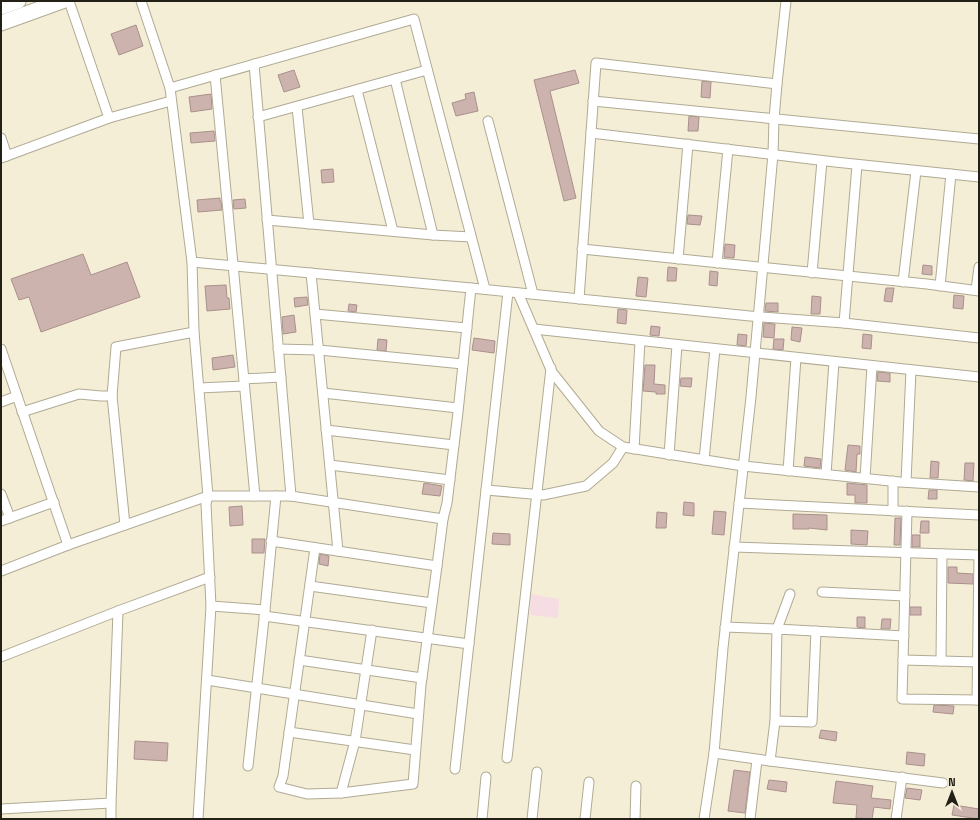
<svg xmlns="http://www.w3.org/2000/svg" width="980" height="820" font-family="'Space Grotesk',sans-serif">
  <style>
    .education { fill: #f6dce3 }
    .building { fill: #cdb3ae; stroke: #aa908c }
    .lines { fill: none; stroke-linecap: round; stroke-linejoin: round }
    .minor-casing { stroke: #b0aa94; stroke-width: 11 }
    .trunk-casing { stroke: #b0aa94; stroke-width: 17 }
    .minor { stroke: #fff; stroke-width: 9 }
    .trunk { stroke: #fff; stroke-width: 15 }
  </style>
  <rect width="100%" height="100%" fill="#f5eed7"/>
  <path class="education" d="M531,594L559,599L558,618L530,615Z"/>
  <g class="building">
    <path d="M136,25L143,46L119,55L111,34Z"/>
    <path d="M294,70L300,87L284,92L278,75Z"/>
    <path d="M575,70L579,83L550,91L576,198L564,201L534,80Z"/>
    <path d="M702,81L711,82L710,98L701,97Z"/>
    <path d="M474,92L478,111L456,116L452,103L466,99L465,94Z"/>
    <path d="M211,94L212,109L191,112L189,97Z"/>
    <path d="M689,116L699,117L698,131H688Z"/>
    <path d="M214,131L215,141L191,143L190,133Z"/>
    <path d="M333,169L334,182L322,183L321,170Z"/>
    <path d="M220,198V201H221L222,210L198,212L197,200Z"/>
    <path d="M245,199L246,208L234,209L233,200Z"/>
    <path d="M688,215L702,216L700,225L687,224Z"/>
    <path d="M725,244L735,245L734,258L724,257Z"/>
    <path d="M83,254L91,275L127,262L140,297L41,332L29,297L19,300L11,279Z"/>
    <path d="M923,265L932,266V275L922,274Z"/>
    <path d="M668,267L677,268L676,281H667Z"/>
    <path d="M710,271L718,272L717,286L709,285Z"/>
    <path d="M638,277L648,278L646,297L636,296Z"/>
    <path d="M226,285L227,298H229L230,309L207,311L205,286Z"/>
    <path d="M886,288H894L892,302L884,301Z"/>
    <path d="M954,295L964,296L963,309L953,308Z"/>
    <path d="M812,296L821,297L820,314H811Z"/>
    <path d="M307,297L308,305L295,307L294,298Z"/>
    <path d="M766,303H778V312L765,311Z"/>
    <path d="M349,304L357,305L356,312L348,311Z"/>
    <path d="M618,309L627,310L626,324L617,323Z"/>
    <path d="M294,315L296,332L283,334L282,317Z"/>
    <path d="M764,323L775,324L774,338L763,337Z"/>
    <path d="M651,326L660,327L659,336L650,335Z"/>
    <path d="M792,327L802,328L800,342L791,340Z"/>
    <path d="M738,334L747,335L746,346L737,345Z"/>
    <path d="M863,334L872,335L871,349L862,348Z"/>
    <path d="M474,338L495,341L494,353L472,350Z"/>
    <path d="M378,339L387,340L386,351L377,350Z"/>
    <path d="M774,339H784L783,350L773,349Z"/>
    <path d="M233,355L235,367L213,370L212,358Z"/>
    <path d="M645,365H655L654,384L665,385V394H656V392L643,391Z"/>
    <path d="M878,372L890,373V382L877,381Z"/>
    <path d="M681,378H692L691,387L680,386Z"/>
    <path d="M848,445L860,446V454H857L856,472L845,470Z"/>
    <path d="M805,457L821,459L820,468L804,466Z"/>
    <path d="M931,461L939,462L938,478H930Z"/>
    <path d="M965,463H974L973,481L964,480Z"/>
    <path d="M424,483L442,486L440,496L422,494Z"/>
    <path d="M847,483L867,485V503H855V495H847Z"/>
    <path d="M929,490H937V499H928Z"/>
    <path d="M684,502L694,503V516L683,515Z"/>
    <path d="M242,506L243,525L230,526L229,507Z"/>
    <path d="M714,511L726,512L724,535L712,534Z"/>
    <path d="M657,512L667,513L666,528H656Z"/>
    <path d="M793,514L827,515V530L809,528V529H793Z"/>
    <path d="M895,518H901L900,545H894Z"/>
    <path d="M921,521H929V533H920Z"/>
    <path d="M851,530L868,531L867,545L851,544Z"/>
    <path d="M493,533L510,534V545L492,544Z"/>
    <rect x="912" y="535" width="8" height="12"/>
    <path d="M252,539H265L264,553H252Z"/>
    <path d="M320,554L329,556L328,566L319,564Z"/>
    <path d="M948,567H957V573L973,574V584L948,583Z"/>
    <rect x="910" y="607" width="11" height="8"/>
    <path d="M857,617H865V628L857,627Z"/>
    <path d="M882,619H891L890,629H881Z"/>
    <path d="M934,705L954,706L953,714L933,712Z"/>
    <path d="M821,730L837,732L836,741L819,738Z"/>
    <path d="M135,741L168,743L167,761L134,759Z"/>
    <path d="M907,752L925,754L924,766L906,764Z"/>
    <path d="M734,770L750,772L745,813L728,811Z"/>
    <path d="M769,780L787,782L786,792L767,789Z"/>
    <path d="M836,781L873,786L871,798L891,800L890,809L874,807L872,819L856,818L857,805L833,803Z"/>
    <path d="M907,788L922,790L920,800L905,798Z"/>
    <path d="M954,805L979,809V819L952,815Z"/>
  </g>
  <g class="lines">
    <defs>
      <g id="minor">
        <path d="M69,1L109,118"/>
        <path d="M141,1L170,88L192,262L194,332L208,496L206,504L211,606L198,819"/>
        <path d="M254,64L291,496L443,519"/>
        <path d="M215,75L255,496"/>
        <path d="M777,84L786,1"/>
        <path d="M170,88L414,19L485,289"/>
        <path d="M357,90L393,231"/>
        <path d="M593,101L979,139"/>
        <path d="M297,107L309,224"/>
        <path d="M258,117L427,70"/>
        <path d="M488,121L533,294"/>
        <path d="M591,133L835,162L979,177"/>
        <path d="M1,138L7,156"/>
        <path d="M1,158L109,118L171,101"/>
        <path d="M267,220L433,235L395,79"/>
        <path d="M433,235L471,237"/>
        <path d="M582,249L927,284L979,291"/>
        <path d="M678,259L688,144"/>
        <path d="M192,262L471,288L750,316L844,323L979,338"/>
        <path d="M717,263L728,149"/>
        <path d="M311,273L338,551"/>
        <path d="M812,273L822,161"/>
        <path d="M903,282L916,171"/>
        <path d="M940,286L951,174"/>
        <path d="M976,290L979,267"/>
        <path d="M518,293L552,372L599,431L623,447L743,466L900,482L979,487"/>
        <path d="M579,299L596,63L777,84L774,119L773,154L751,397L723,648L714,753L704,819"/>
        <path d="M315,314L467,328"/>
        <path d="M844,323L857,165"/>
        <path d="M534,329L979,377"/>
        <path d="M1,349L68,545"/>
        <path d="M278,349L319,350L463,364"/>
        <path d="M244,379L281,377"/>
        <path d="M199,388L244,386"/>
        <path d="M323,393L458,408"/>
        <path d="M112,396L125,525"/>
        <path d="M1,402L17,396"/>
        <path d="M22,412L79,394L101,396H112L116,347L194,332"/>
        <path d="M326,430L454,445"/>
        <path d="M634,449L640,341"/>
        <path d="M669,455L677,345"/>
        <path d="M704,460L715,349"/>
        <path d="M330,465L450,480"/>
        <path d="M788,471L796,358"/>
        <path d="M826,474L834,362"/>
        <path d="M865,478L872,366"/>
        <path d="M906,482L911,370"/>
        <path d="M486,490L543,495L586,486L613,463L623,447"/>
        <path d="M1,494L10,518"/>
        <path d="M739,503L979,515"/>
        <path d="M893,511V481"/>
        <path d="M907,511L902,699L979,700"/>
        <path d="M1,521L54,502"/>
        <path d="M271,541L437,566"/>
        <path d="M734,547L979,555"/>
        <path d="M315,548L283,776L279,787L307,794L341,793L413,784L421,685L437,566L443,519L447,503L458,412L471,288"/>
        <path d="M1,571L68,545L208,496H291"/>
        <path d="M310,586L432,603"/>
        <path d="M822,592L905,596"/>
        <path d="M211,606L265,610"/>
        <path d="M264,616L469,644"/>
        <path d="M725,627L777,629L790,594"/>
        <path d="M1,657L118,611L210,577"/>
        <path d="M299,660L422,678"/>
        <path d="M903,660L979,662"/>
        <path d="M941,661L942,554"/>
        <path d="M207,680L418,714"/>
        <path d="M977,700L979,555"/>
        <path d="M775,721L812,722L816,631"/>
        <path d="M289,732L415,750"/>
        <path d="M714,753L770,761L943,783"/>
        <path d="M507,758L551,368"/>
        <path d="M770,761L775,721L777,629L904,636"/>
        <path d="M248,766L265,610L276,496"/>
        <path d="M455,769L508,292"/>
        <path d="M341,793L355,741L372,630"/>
        <path d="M1,809L111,803L118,611"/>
        <path d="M111,819V803"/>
        <path d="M482,819L486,777"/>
        <path d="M532,819L537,772"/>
        <path d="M585,819L589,782"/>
        <path d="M635,819L636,786"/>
        <path d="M750,819L757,760"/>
        <path d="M896,819L902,777"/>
      </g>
      <g id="trunk">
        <path d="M1,7L18,1"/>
        <path d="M1,23L62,1"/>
      </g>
    </defs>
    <use href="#minor" class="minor-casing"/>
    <use href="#trunk" class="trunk-casing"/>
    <use href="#minor" class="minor"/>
    <use href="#trunk" class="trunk"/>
  </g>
  <rect width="980" height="820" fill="none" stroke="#222017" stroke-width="4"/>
  <g transform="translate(952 792)" stroke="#f5eed7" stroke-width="3" paint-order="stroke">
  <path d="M0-3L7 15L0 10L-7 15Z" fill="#222017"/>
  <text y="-6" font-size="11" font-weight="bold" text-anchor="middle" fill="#222017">N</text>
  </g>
</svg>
